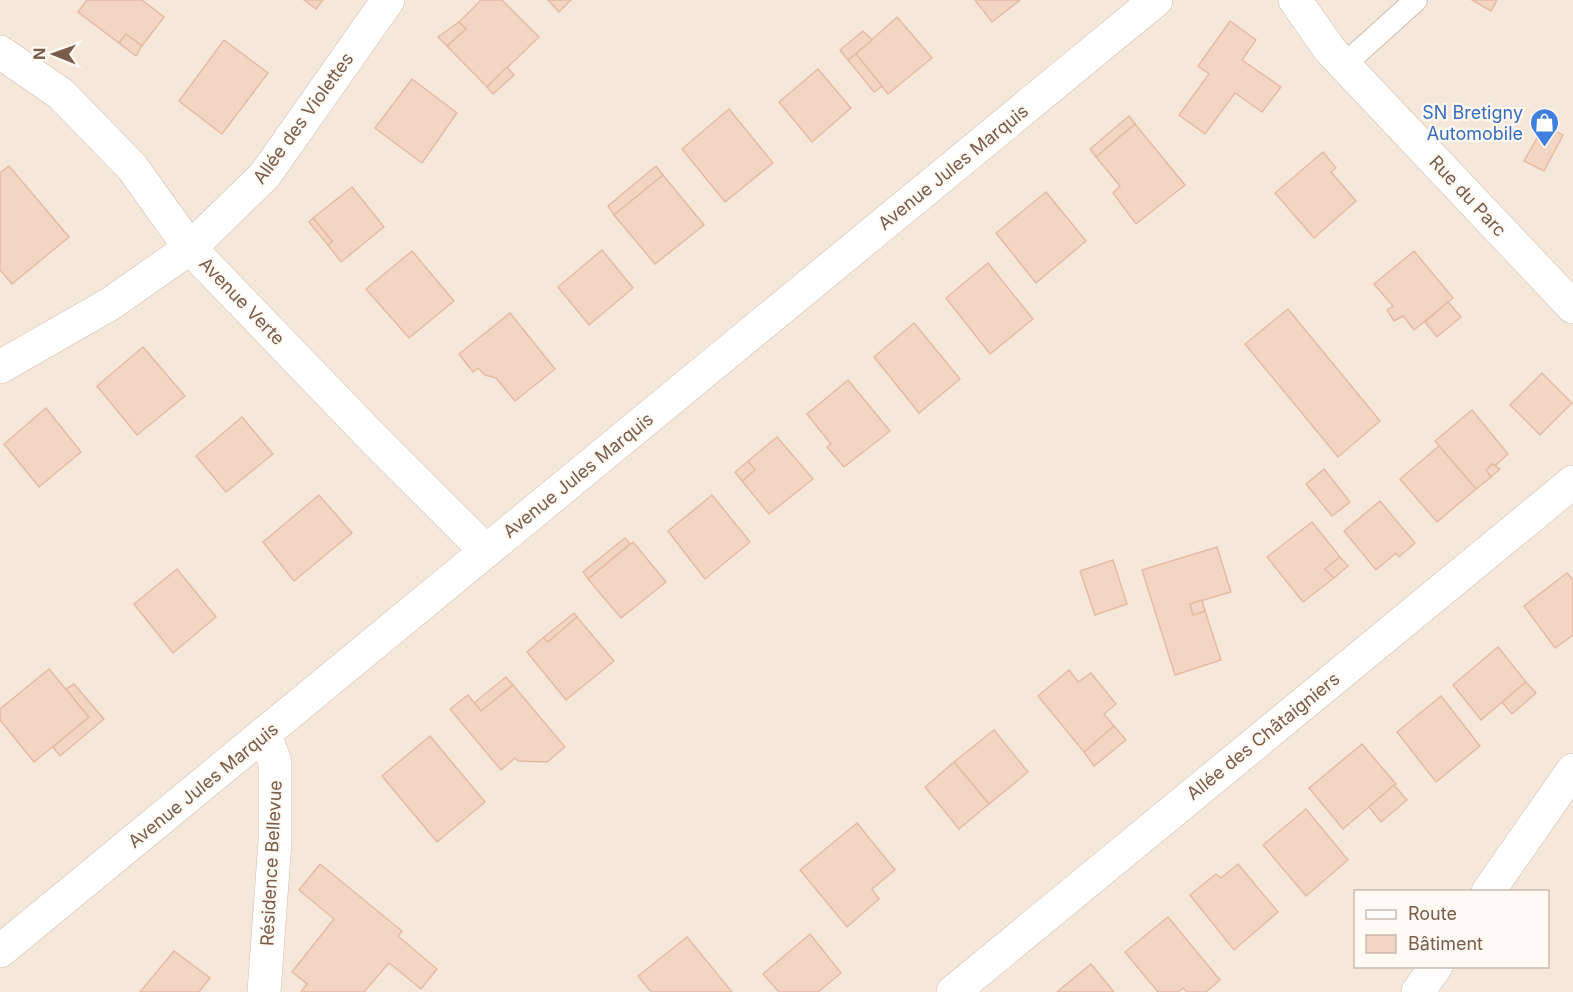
<svg xmlns="http://www.w3.org/2000/svg" width="1573" height="992" font-family="Inter,sans-serif">
  <style>
    .residential { fill: #f5e8da; fill-rule: evenodd }
    .building { fill: #f3d5c3; stroke: #e6bba3; stroke-width: 1.5 }
    .lines { fill: none; stroke-linecap: round; stroke-linejoin: round }
    .service-casing { stroke: #d1beb0; stroke-width: 24 }
    .minor-casing { stroke: #d1beb0; stroke-width: 34 }
    .service { stroke: #fff; stroke-width: 22 }
    .minor { stroke: #fff; stroke-width: 33 }
    .labels { text-anchor: middle; dominant-baseline: central; stroke-width: 4.5; stroke-linejoin: round; paint-order: stroke }
    .shop-label { font-size: 18px; fill: #366cbe; stroke: #fffaf3; text-anchor: end }
    .street-label { font-size: 18px; fill: #7a5c4d; stroke: #fffaf3 }
  </style>
  <rect width="100%" height="100%" fill="#fdf6ec"/>
  <path class="residential" d="M0,0H1573V992H0ZM1356,892H1548V966H1356Z"/>
  <g class="building">
    <path d="M87,0H142L164,17L142,46L126,34L119,43L78,12Z"/>
    <path d="M304,0H323L316,9Z"/>
    <path d="M481,0H502L539,37L487,87L447,46L466,29L459,22Z"/>
    <path d="M548,0H571L559,12Z"/>
    <path d="M975,0H1020L992,22Z"/>
    <path d="M1472,0H1497L1491,11Z"/>
    <path d="M897,17L932,58L888,94L856,54Z"/>
    <path d="M1230,21L1256,40L1242,60L1281,87L1262,112L1235,93L1205,134L1179,115L1209,74L1198,66Z"/>
    <path d="M459,22L466,29L447,46L438,37Z"/>
    <path d="M863,31L872,40L848,60L840,50Z"/>
    <path d="M126,34L142,46L136,56L119,43Z"/>
    <path d="M224,40L268,73L222,134L179,101Z"/>
    <path d="M856,54L882,86L874,92L848,60Z"/>
    <path d="M507,67L514,75L493,94L487,87Z"/>
    <path d="M818,69L851,108L812,142L779,102Z"/>
    <path d="M412,79L457,113L422,163L375,128Z"/>
    <path d="M729,109L773,163L725,202L682,149Z"/>
    <path d="M1129,116L1135,124L1096,157L1090,149Z"/>
    <path d="M1135,124L1185,185L1136,224L1113,193L1120,186L1096,157Z"/>
    <path d="M1544,126L1563,135L1544,171L1524,161Z"/>
    <path d="M1323,152L1336,168L1331,172L1356,201L1314,238L1275,193Z"/>
    <path d="M9,166L69,237L12,284L0,270V173Z"/>
    <path d="M656,166L663,175L614,215L608,206Z"/>
    <path d="M663,175L704,225L655,264L614,215Z"/>
    <path d="M352,187L384,227L341,262L328,245L332,241L313,218Z"/>
    <path d="M1046,192L1086,241L1036,283L996,233Z"/>
    <path d="M313,218L332,241L328,245L309,222Z"/>
    <path d="M602,250L633,288L589,325L558,287Z"/>
    <path d="M412,251L454,301L409,338L366,289Z"/>
    <path d="M1414,251L1453,298L1414,330L1403,316L1394,321L1387,310L1393,306L1374,284Z"/>
    <path d="M988,263L1033,319L990,354L946,298Z"/>
    <path d="M1448,302L1461,317L1437,337L1425,322Z"/>
    <path d="M1288,309L1380,421L1338,457L1245,344Z"/>
    <path d="M510,313L555,369L515,401L496,378L485,375L478,368L473,372L459,354Z"/>
    <path d="M914,323L960,379L919,413L874,357Z"/>
    <path d="M143,347L185,396L137,435L97,386Z"/>
    <path d="M1542,373L1572,403L1540,435L1510,405Z"/>
    <path d="M848,380L890,431L844,467L827,447L831,444L807,414Z"/>
    <path d="M46,408L81,452L39,487L4,444Z"/>
    <path d="M1472,410L1508,454L1496,465L1492,464L1486,470L1491,477L1476,489L1435,441Z"/>
    <path d="M242,417L273,454L226,492L196,456Z"/>
    <path d="M777,437L813,479L769,514L742,481L755,470L748,461Z"/>
    <path d="M1439,446L1476,489L1437,522L1400,479Z"/>
    <path d="M748,461L755,470L742,481L735,472Z"/>
    <path d="M1492,464L1500,469L1491,477L1486,470Z"/>
    <path d="M1324,469L1350,502L1332,516L1306,484Z"/>
    <path d="M319,495L352,533L294,581L263,542Z"/>
    <path d="M712,495L750,542L705,579L668,531Z"/>
    <path d="M1380,501L1415,543L1399,557L1396,553L1376,570L1344,531Z"/>
    <path d="M1312,522L1340,557L1325,569L1334,578L1303,602L1267,557Z"/>
    <path d="M625,538L630,544L588,579L583,572Z"/>
    <path d="M633,542L666,582L621,618L588,579Z"/>
    <path d="M1217,547L1231,592L1190,604L1193,615L1205,611L1221,660L1175,675L1142,570Z"/>
    <path d="M1340,557L1348,566L1334,578L1325,569Z"/>
    <path d="M1113,560L1127,604L1095,615L1080,571Z"/>
    <path d="M177,569L216,617L173,653L134,604Z"/>
    <path d="M1567,573L1573,580V635L1555,648L1524,606Z"/>
    <path d="M1202,600L1205,611L1193,615L1190,604Z"/>
    <path d="M574,613L577,617L548,642L543,638Z"/>
    <path d="M577,617L614,661L566,700L527,652L543,638L548,642Z"/>
    <path d="M1498,647L1526,682L1481,720L1453,685Z"/>
    <path d="M49,669L89,717L34,762L0,720V709Z"/>
    <path d="M1069,670L1078,682L1091,673L1116,704L1104,714L1114,726L1084,752L1038,696Z"/>
    <path d="M506,677L513,685L481,711L474,703Z"/>
    <path d="M1526,682L1536,693L1512,714L1502,702Z"/>
    <path d="M74,684L104,719L60,756L53,747L89,717L66,689Z"/>
    <path d="M513,685L565,747L547,762L518,761L515,758L501,770L450,709L468,695L481,711Z"/>
    <path d="M1441,696L1480,746L1436,782L1397,732Z"/>
    <path d="M1114,726L1126,740L1094,766L1084,752Z"/>
    <path d="M994,730L1028,772L989,804L954,762Z"/>
    <path d="M430,736L485,802L437,842L382,776Z"/>
    <path d="M1362,744L1396,784L1343,829L1309,788Z"/>
    <path d="M954,762L989,804L959,829L925,787Z"/>
    <path d="M1394,785L1407,800L1381,822L1369,807Z"/>
    <path d="M1306,809L1348,860L1306,896L1263,845Z"/>
    <path d="M857,823L895,870L872,889L879,899L847,927L800,870Z"/>
    <path d="M320,864L402,931L398,936L437,969L421,989L389,963L364,992H301L307,984L292,972L334,919L299,890Z"/>
    <path d="M1238,864L1278,912L1234,950L1190,895L1216,874L1221,878Z"/>
    <path d="M1168,917L1220,980L1206,992H1187L1183,988L1178,992H1158L1125,952Z"/>
    <path d="M810,934L841,973L818,992H779L763,974Z"/>
    <path d="M687,937L732,992H651L638,976Z"/>
    <path d="M174,951L210,978L199,992H140Z"/>
    <path d="M1091,964L1114,992H1057Z"/>
  </g>
  <g class="lines">
    <defs>
      <path id="service" d="M1344,65L1416,0"/>
      <g id="minor">
        <path d="M1295,0L1330,50L1573,307"/>
        <path d="M0,52L61,94L132,167L190,248L371,436L486,551"/>
        <path d="M0,367L110,304L190,248L265,175L388,0"/>
        <path d="M1488,892L1573,770"/>
        <path d="M0,951L1156,0"/>
        <path d="M264,992L275,841V762L265,735"/>
        <path d="M953,992L1573,482"/>
        <path d="M1418,992L1436,966"/>
      </g>
    </defs>
    <use href="#service" class="service-casing"/>
    <use href="#minor" class="minor-casing"/>
    <use href="#service" class="service"/>
    <use href="#minor" class="minor"/>
  </g>
  <defs>
    <symbol id="shop-pin" viewBox="-11 -11 22 30"><path d="M0 17L-7.5 6A9.5 9.5 0 1 1 7.5 6Z" fill="#3f7fe0" stroke="#fffaf3"/><path d="M-5-2.5h2.3a2.7 3.5 0 0 1 5.4 0H5L5.5 6h-11ZM-1.5-2.5h3a1.5 2.3 0 0 0-3 0Z" fill="#fff"/></symbol>
  </defs>
  <g fill-rule="evenodd">
    <use href="#shop-pin" x="1528" y="106" width="33" height="45"/>
  </g>
  <g class="labels">
    <g class="shop-label">
      <text x="1523" y="112">SN Bretigny<tspan x="1523" dy="21">Automobile</tspan></text>
    </g>
    <g class="street-label">
      <text transform="translate(303 118) rotate(-54)">Allée des Violettes</text>
      <text transform="translate(953 167) rotate(-39)">Avenue Jules Marquis</text>
      <text transform="translate(1468 196) rotate(47)">Rue du Parc</text>
      <text transform="translate(242 301) rotate(46)">Avenue Verte</text>
      <text transform="translate(578 475) rotate(-39)">Avenue Jules Marquis</text>
      <text transform="translate(1263 736) rotate(-39)">Allée des Châtaigniers</text>
      <text transform="translate(203 785) rotate(-39)">Avenue Jules Marquis</text>
      <text transform="translate(271 863) rotate(-87)">Résidence Bellevue</text>
    </g>
  </g>
  <rect x="1354" y="890" width="195" height="78" fill="#fffaf3" stroke="#cabbb1" stroke-width="1.5"/>
  <rect x="1366" y="910" width="30" height="9" fill="#ffffff" stroke="#cabbb1" stroke-width="1.5"/>
  <text x="1408" y="920" font-size="18" fill="#7a5c4d">Route</text>
  <rect x="1366" y="935" width="30" height="18" fill="#f3d5c3" stroke="#cabbb1" stroke-width="1.5"/>
  <text x="1408" y="950" font-size="18" fill="#7a5c4d">Bâtiment</text>
  <g transform="translate(54 54) rotate(271)" stroke="#fffaf3" stroke-width="4.5" paint-order="stroke">
  <path d="M0-4.5L10 22L0 15L-10 22Z" fill="#7a5c4d"/>
  <text y="-9" font-size="16" font-weight="bold" text-anchor="middle" fill="#7a5c4d">N</text>
  </g>
</svg>
